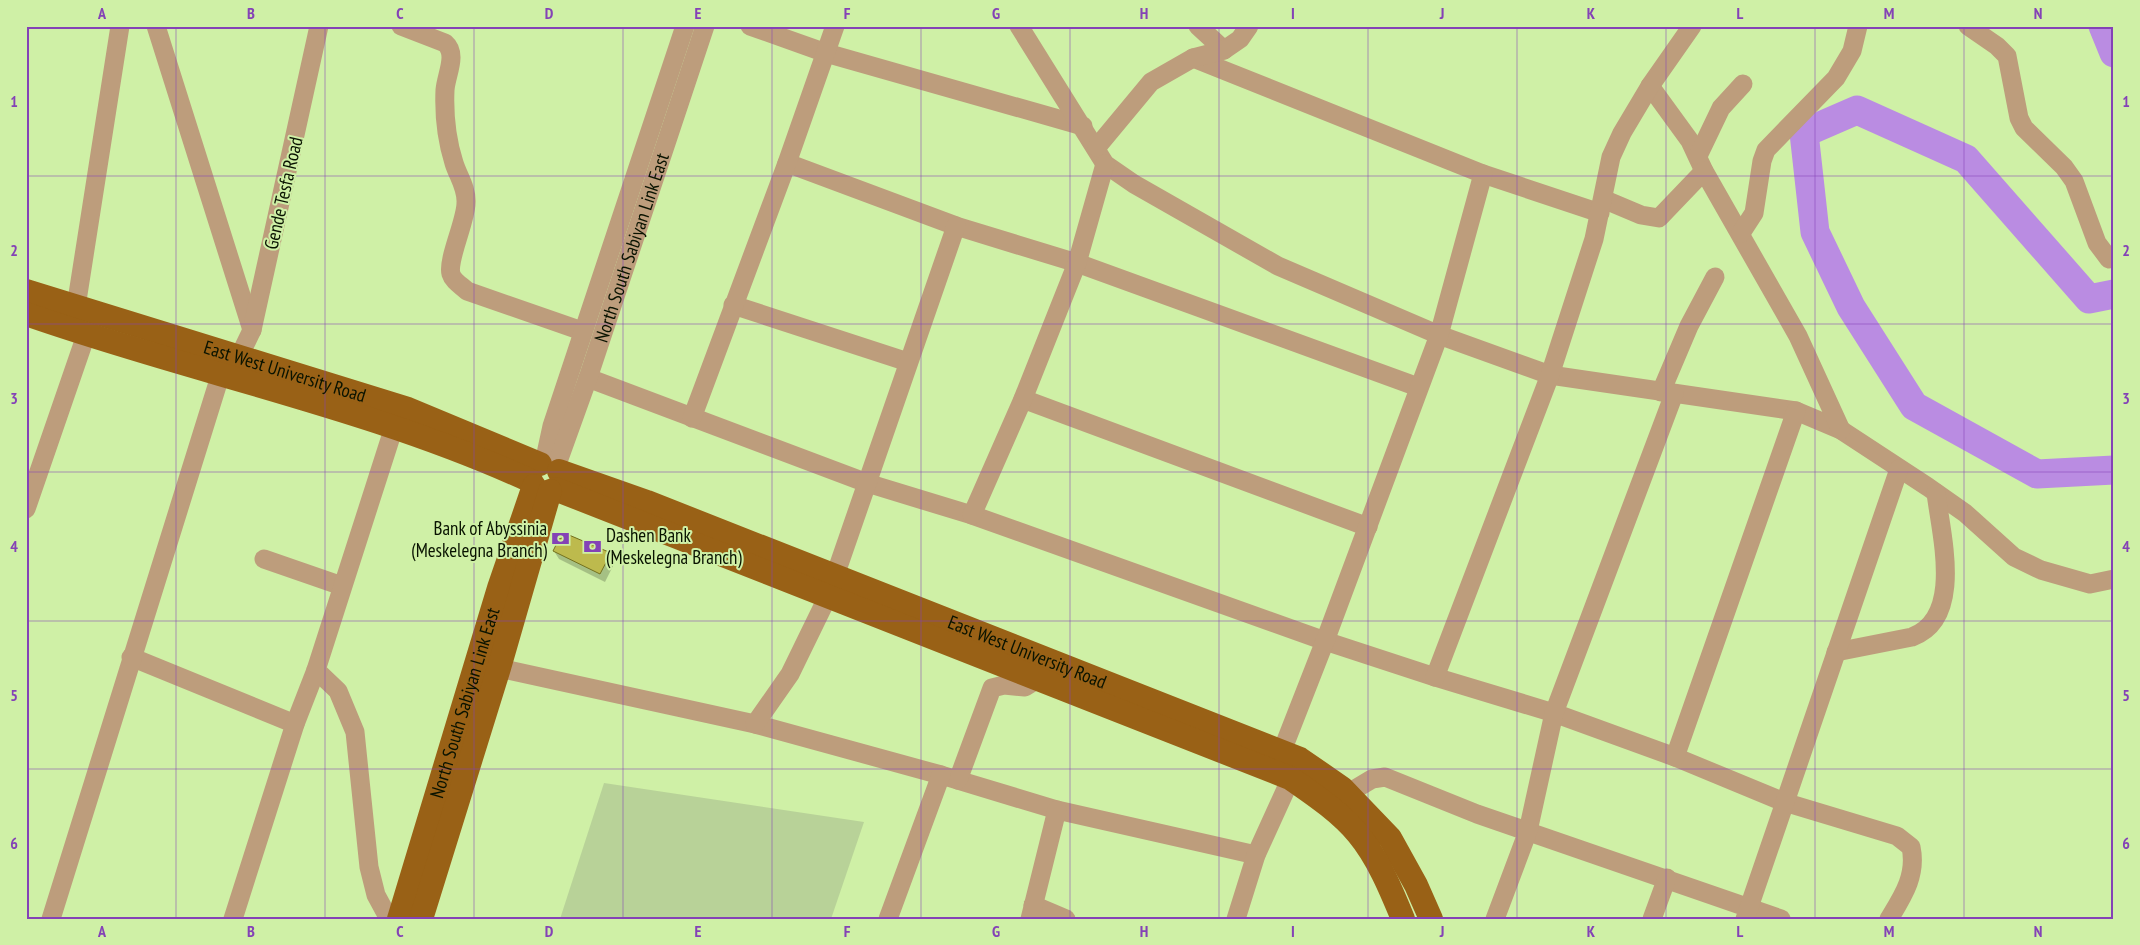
<svg xmlns="http://www.w3.org/2000/svg" width="2140" height="945" font-family="'PT Sans Narrow',sans-serif">
  <style>
    .green { fill: #b8d298 }
    .shadow { fill: #0003 }
    .lines { fill: none; stroke-linecap: round; stroke-linejoin: round }
    .river { stroke: #ba8ce2; stroke-width: 29 }
    .building { fill: #bdba4d; stroke: #74711e }
    .minor { stroke: #bd9d7c; stroke-width: 19 }
    .major { stroke: #996116; stroke-width: 24 }
    .grid { fill: none; stroke: #8442b6; stroke-width: 1; stroke-opacity: 0.55 }
    .labels { text-anchor: middle; dominant-baseline: central; stroke-width: 4; stroke-linejoin: round; paint-order: stroke }
    .street-label { font-size: 19px; fill: #091300; stroke: #cff0a6 }
    .poi-label { font-size: 19px; fill: #091300; stroke: #cff0a6; text-anchor: end }
    .neatline { fill: none; stroke: #8442b6; stroke-width: 2 }
    .grid-label { font-size: 16px; text-anchor: middle; font-weight: bold; fill: #8442b6 }
  </style>
  <rect width="100%" height="100%" fill="#cff0a6"/>
  <path class="green" d="M604,783L864,822L831,919H560Z"/>
  <path class="shadow" d="M574,537L610,554L615,562L605,582L559,559L554,551L560,540Z"/>
  <g class="lines">
    <g class="river">
      <path d="M2103,26L2114,53"/>
      <path d="M2114,294L2089,299L1966,159L1857,110L1804,133L1815,232L1851,307L1914,406L2037,474L2114,470"/>
    </g>
  </g>
  <path class="building" d="M569,535L611,553L600,574L553,551L559,539Z"/>
  <g class="lines">
    <g class="minor">
      <path d="M156,26L252,330"/>
      <path d="M401,26L445,43C458,54 446,75 445,90C444,113 447,141 454,163C458,176 467,188 466,203C466,221 447,260 451,274C453,281 462,286 467,291L582,331"/>
      <path d="M750,26L826,53L1083,126"/>
      <path d="M1019,26L1105,164L1134,184L1278,266L1439,335L1550,375L1796,411L1841,430L1928,487L1965,513L2014,557L2041,570L2090,584L2114,579"/>
      <path d="M1198,26L1224,50"/>
      <path d="M1968,26L1997,46L2007,56L2019,118L2024,128L2064,167L2074,181L2097,243L2109,259"/>
      <path d="M1193,58L1483,174L1600,213"/>
      <path d="M1650,86L1690,141L1704,171L1798,336L1841,430"/>
      <path d="M1097,147L1151,82L1193,58L1224,50L1240,39L1249,26"/>
      <path d="M1698,156L1721,108L1743,84"/>
      <path d="M787,163L956,226L1077,263L1418,387"/>
      <path d="M1603,199L1641,215L1659,218L1704,171"/>
      <path d="M1741,233L1754,213L1762,161L1766,150L1836,78L1852,51L1858,26"/>
      <path d="M733,305L908,362"/>
      <path d="M76,307L120,26"/>
      <path d="M588,378L867,483L972,515L1325,641L1435,677L1554,713L1675,757L1784,802L1897,836L1911,847C1917,875 1903,896 1889,919"/>
      <path d="M1661,392L1689,326L1715,277"/>
      <path d="M1023,399L1368,527"/>
      <path d="M692,418L787,163L835,26"/>
      <path d="M544,463L552,426L685,26"/>
      <path id="s1" d="M556,467L588,378L705,26"/>
      <path d="M26,509L86,335"/>
      <path d="M972,515L1023,399L1077,263L1105,164"/>
      <path d="M264,559L342,586"/>
      <path d="M1836,652L1912,637C1964,618 1941,535 1936,493"/>
      <path d="M131,657L295,724"/>
      <path d="M499,668L755,724L941,775L1057,810L1256,855"/>
      <path d="M316,670L338,691L355,732L369,867L376,895L389,919"/>
      <path d="M1435,677L1550,375L1594,239L1611,157L1622,133L1650,86L1692,26"/>
      <path d="M755,724L790,674L828,596L956,226"/>
      <path d="M1282,751L1325,641L1439,335L1483,174"/>
      <path d="M1675,757L1796,411"/>
      <path d="M958,780L992,688L1004,685L1025,687L1038,679"/>
      <path d="M1347,794L1372,779L1385,777L1477,814L1781,919"/>
      <path d="M1033,905L1066,919"/>
      <path d="M51,919L221,373L239,357L252,330L319,26"/>
      <path d="M233,919L295,724L316,670L394,427"/>
      <path d="M888,919L941,775"/>
      <path d="M1030,919L1057,810"/>
      <path d="M1236,919L1256,855L1296,767"/>
      <path d="M1495,919L1528,831L1554,713L1674,394"/>
      <path d="M1652,919L1667,878"/>
      <path d="M1745,919L1899,469"/>
    </g>
    <g class="major">
      <path id="s2" d="M26,291L408,409L540,464"/>
      <path d="M26,314C194,373 370,407 531,481"/>
      <path id="s3" d="M559,471L647,502L1300,759L1342,788L1390,838L1416,885L1431,919"/>
      <path d="M555,489L1290,778C1313,794 1340,812 1358,834C1378,858 1391,890 1403,919"/>
      <path id="s4" d="M399,919L499,588L534,486"/>
      <path d="M421,919L499,668L550,491"/>
    </g>
  </g>
  <path class="grid" d="M176,26V919M325,26V919M474,26V919M623,26V919M772,26V919M921,26V919M1070,26V919M1219,26V919M1368,26V919M1517,26V919M1666,26V919M1815,26V919M1964,26V919M26,176H2114M26,324H2114M26,472H2114M26,621H2114M26,769H2114"/>
  <defs>
    <symbol id="bank-bare" viewBox="-9 -9 18 18"><path d="M-6-4H6V4H-6ZM0-2.3a2.3 2.3 0 1 0 0 4.6a2.3 2.3 0 1 0 0-4.6Z" fill="#8442b6" stroke="#cff0a6" stroke-width="2.5" paint-order="stroke"/></symbol>
  </defs>
  <g fill-rule="evenodd">
    <use href="#bank-bare" x="548" y="526" width="25" height="25"/>
    <use href="#bank-bare" x="580" y="534" width="25" height="25"/>
  </g>
  <g class="labels">
    <g class="street-label">
      <text transform="translate(283 193) rotate(-77)">Gende Tesfa Road</text>
      <text stroke="none"><textPath href="#s1" startOffset="232">North South Sabiyan Link East</textPath></text>
      <text stroke="none"><textPath href="#s2" startOffset="271">East West University Road</textPath></text>
      <text stroke="none"><textPath href="#s3" startOffset="502">East West University Road</textPath></text>
      <text stroke="none"><textPath href="#s4" startOffset="226">North South Sabiyan Link East</textPath></text>
    </g>
    <g class="poi-label">
      <text x="547" y="528">Bank of Abyssinia<tspan x="547" dy="22">(Meskelegna Branch)</tspan></text>
      <text x="606" y="535" text-anchor="start">Dashen Bank<tspan x="606" dy="22">(Meskelegna Branch)</tspan></text>
    </g>
  </g>
  <rect width="2140" height="945" fill="none" stroke="#cff0a6" stroke-width="55"/>
  <rect x="28" y="28" width="2084" height="890" class="neatline"/>
  <g class="grid-label">
    <text x="102" y="19">A</text>
    <text x="251" y="19">B</text>
    <text x="400" y="19">C</text>
    <text x="549" y="19">D</text>
    <text x="698" y="19">E</text>
    <text x="847" y="19">F</text>
    <text x="996" y="19">G</text>
    <text x="1144" y="19">H</text>
    <text x="1293" y="19">I</text>
    <text x="1442" y="19">J</text>
    <text x="1591" y="19">K</text>
    <text x="1740" y="19">L</text>
    <text x="1889" y="19">M</text>
    <text x="2038" y="19">N</text>
    <text x="14" y="107">1</text>
    <text x="2126" y="107">1</text>
    <text x="14" y="256">2</text>
    <text x="2126" y="256">2</text>
    <text x="14" y="404">3</text>
    <text x="2126" y="404">3</text>
    <text x="14" y="552">4</text>
    <text x="2126" y="552">4</text>
    <text x="14" y="701">5</text>
    <text x="2126" y="701">5</text>
    <text x="14" y="849">6</text>
    <text x="2126" y="849">6</text>
    <text x="102" y="937">A</text>
    <text x="251" y="937">B</text>
    <text x="400" y="937">C</text>
    <text x="549" y="937">D</text>
    <text x="698" y="937">E</text>
    <text x="847" y="937">F</text>
    <text x="996" y="937">G</text>
    <text x="1144" y="937">H</text>
    <text x="1293" y="937">I</text>
    <text x="1442" y="937">J</text>
    <text x="1591" y="937">K</text>
    <text x="1740" y="937">L</text>
    <text x="1889" y="937">M</text>
    <text x="2038" y="937">N</text>
  </g>
</svg>
